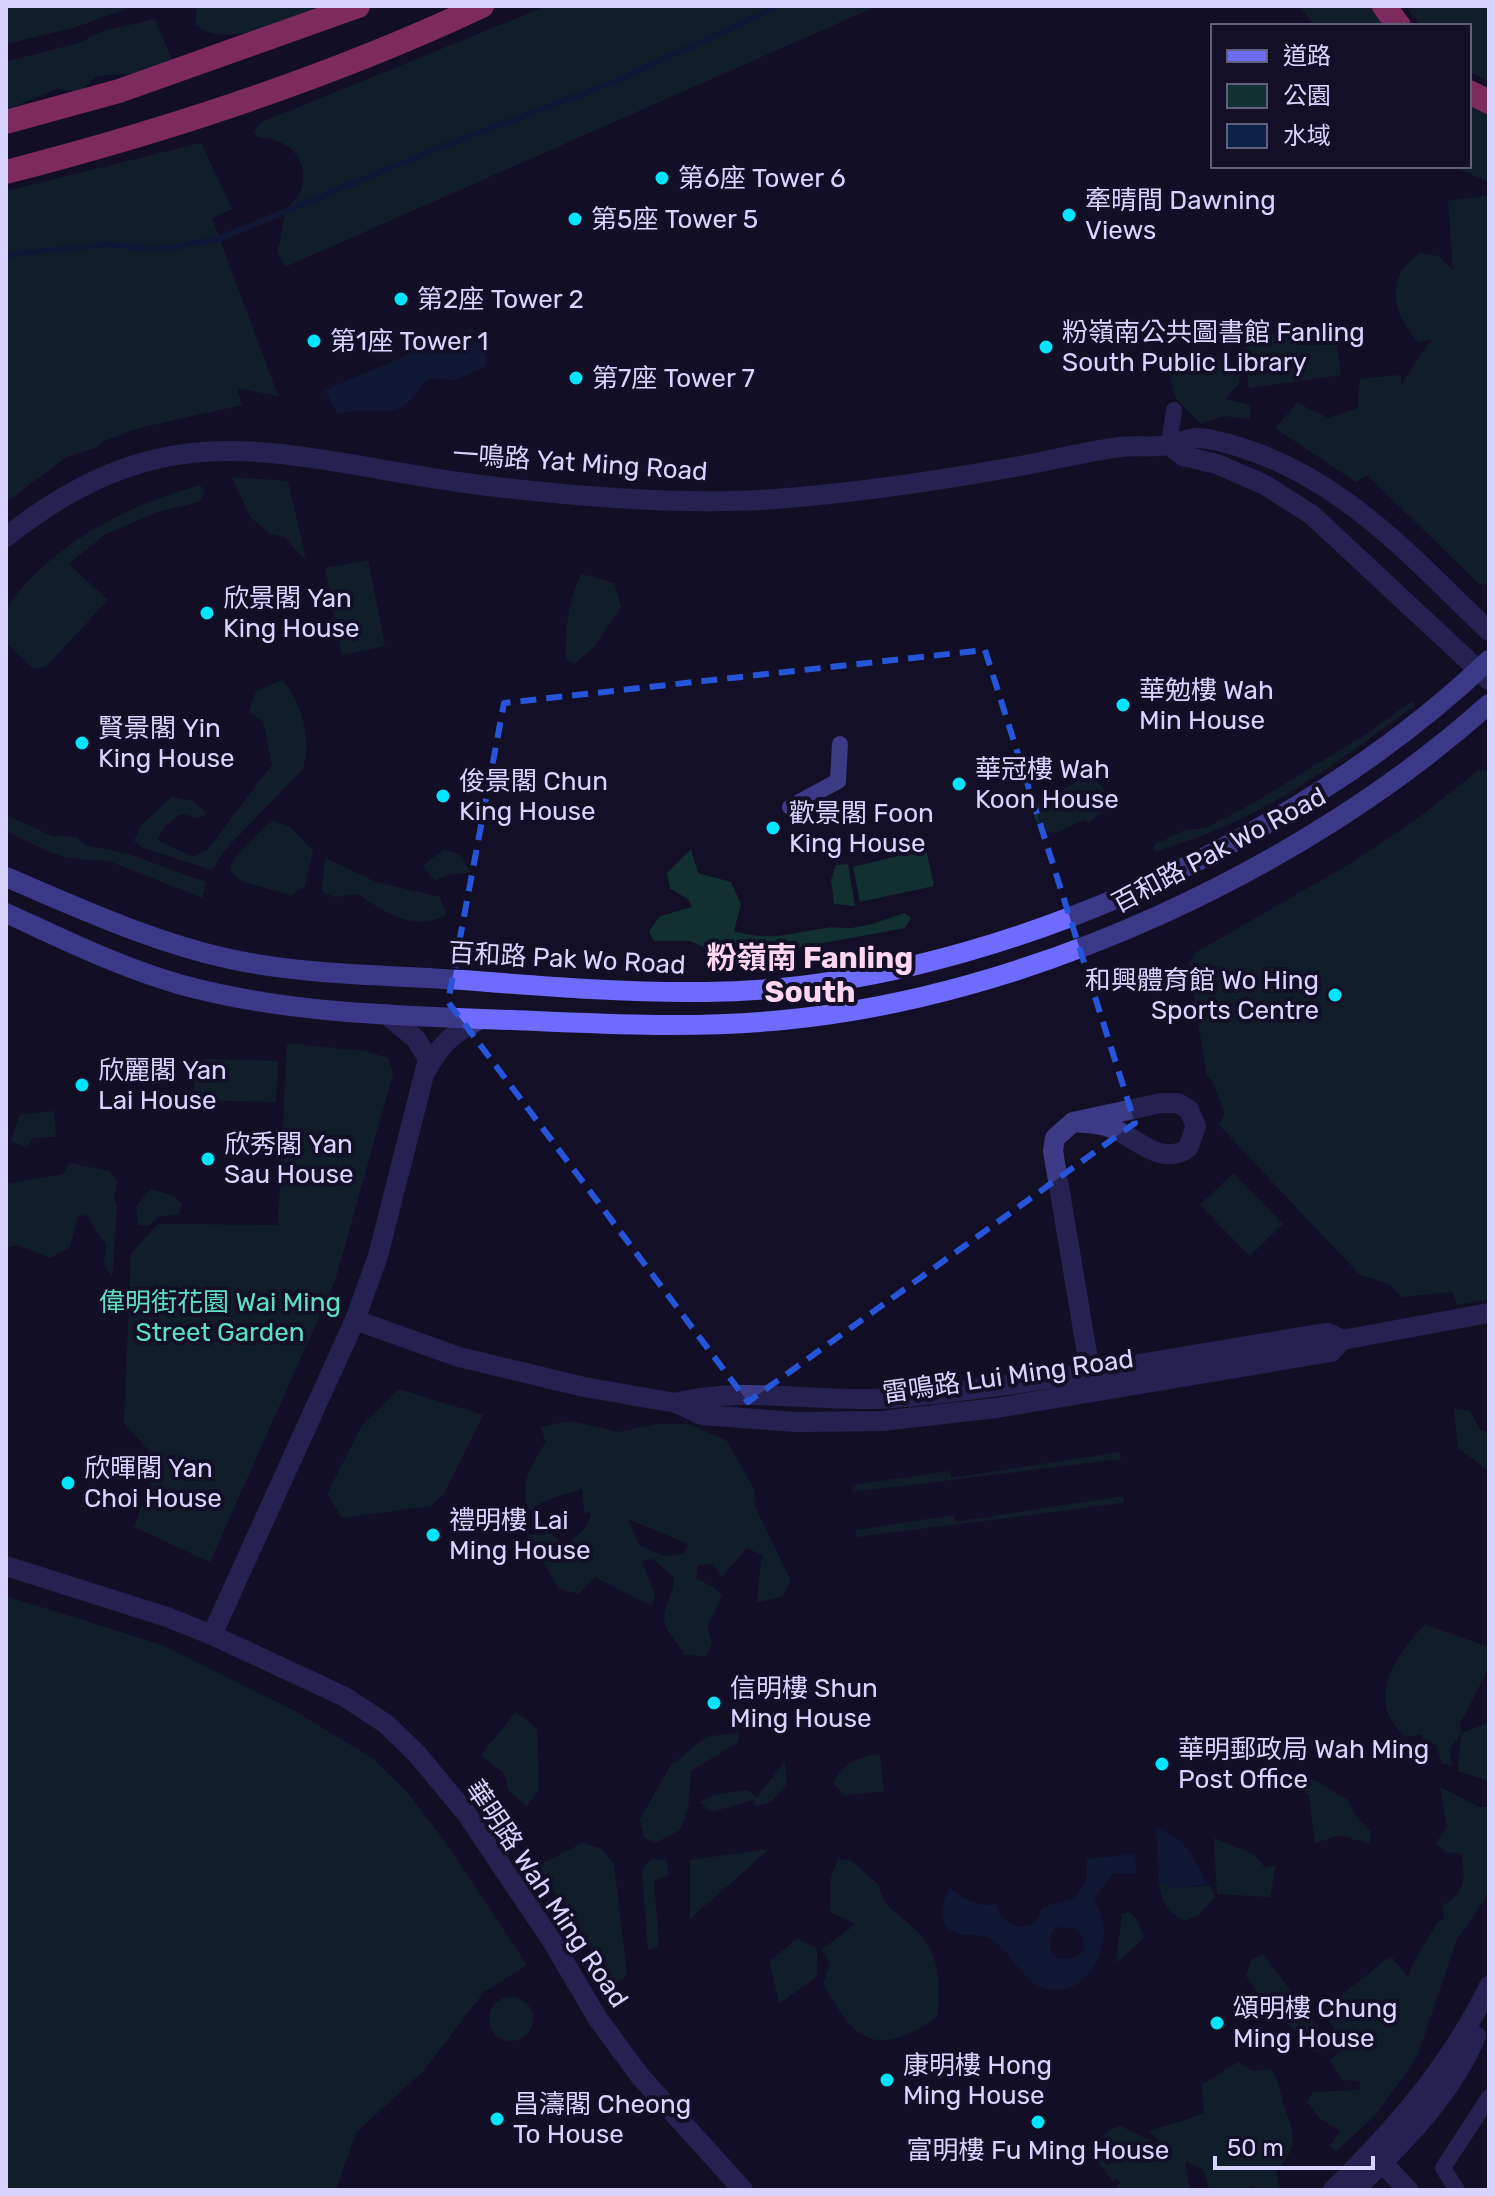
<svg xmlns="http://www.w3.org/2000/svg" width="1495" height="2196" font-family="Rubik,'Noto Sans TC',sans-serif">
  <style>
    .green { fill: #12302f; fill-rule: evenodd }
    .water { fill: #0c2248; fill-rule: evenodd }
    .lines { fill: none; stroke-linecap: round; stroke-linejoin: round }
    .stream { stroke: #0c2248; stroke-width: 6 }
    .pedestrian { stroke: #3d3a85; stroke-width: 16 }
    .minor { stroke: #3d3a85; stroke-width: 20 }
    .tertiary { stroke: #3d3a85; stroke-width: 20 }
    .secondary { stroke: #6f6bff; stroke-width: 20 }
    .motorway { stroke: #ff4fa3; stroke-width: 24 }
    .marked { fill: none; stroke: #2655da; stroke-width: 6; stroke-dasharray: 16 10; stroke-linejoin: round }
    .poi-dot { fill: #00e5ff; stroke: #130f26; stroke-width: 3 }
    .labels { text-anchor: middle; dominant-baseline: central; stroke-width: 8; stroke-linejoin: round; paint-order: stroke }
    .poi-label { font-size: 26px; fill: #d9d4ff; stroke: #130f26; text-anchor: start }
    .street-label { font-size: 26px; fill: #d9d4ff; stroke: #130f26 }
    .park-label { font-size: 26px; fill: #5fe0c0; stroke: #130f26 }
    .quarter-label { font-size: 30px; font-weight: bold; fill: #ffd6f0; stroke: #130f26 }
  </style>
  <rect width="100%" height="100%" fill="#130f26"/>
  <g class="green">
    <path d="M6,6H135L73,28L6,44Z"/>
    <path d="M317,6C288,22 223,49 196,25L197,6Z"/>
    <path d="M547,6H877L285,267L277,251C282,240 283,216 288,208C293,201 299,197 302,187C310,159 286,137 259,138L254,132L262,122Z"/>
    <path d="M1298,6H1371L1387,26H1316Z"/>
    <path d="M1406,6H1489V82L1469,71V26H1421Z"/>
    <path d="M155,19L173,62L135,73L97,76L79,92L56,89L6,110V62L82,42L103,31Z"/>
    <path d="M1469,106L1489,115V182L1452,166H1469Z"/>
    <path d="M201,143L232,209L212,218L278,396L237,388L242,405L139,428L102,442L95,448L68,456L6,502V191Z"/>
    <path d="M1489,195V585L1479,584L1367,475L1356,482L1275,428L1297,403L1328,418L1358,408L1360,379L1401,375V385L1431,339L1418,343C1393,312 1383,278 1420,253L1438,256L1453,270L1448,201Z"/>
    <path d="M1334,325L1341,375L1249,388L1243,338Z"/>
    <path d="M1202,356L1205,361L1217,358L1239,375V384L1224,399L1251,405L1250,420L1226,416L1200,423L1175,397L1170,375L1186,362Z"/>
    <path d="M232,477L288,481L306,560L284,537L270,534L250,517Z"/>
    <path d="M200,485L205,493L199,502L157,512L104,535L69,564L108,600L45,667L34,669L6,643V608C54,543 123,507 200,485Z"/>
    <path d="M368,560L385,646L342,655L325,568Z"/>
    <path d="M581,574L614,583L621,607L594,647L575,663L566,660C565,628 568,604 581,574Z"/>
    <path d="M282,680C302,702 313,743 302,770L224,851L212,870L143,848L134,841L141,825L172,797L192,801L207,814L199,818L181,814L165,826L157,840L193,857L208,849L272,765L263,721L249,712L256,691Z"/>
    <path d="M1412,701L1415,705C1351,752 1283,804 1209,833C1191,840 1174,844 1156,852L1154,845L1185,830L1206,828L1250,805L1368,733Z"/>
    <path d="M1479,770L1489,771V1299L1458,1305L1452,1292L1401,1297L1392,1286L1359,1274L1219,1125L1225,1114L1213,1082L1207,1076L1189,964L1195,953L1348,865L1414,821Z"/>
    <path d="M1088,778L1101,785L1109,801L1106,810L1088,823L1084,820L1055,833L1043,831L1034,817L1039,802L1075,783V779Z"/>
    <path d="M6,815L52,836L76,837L85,845L128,854L206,882L202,898L109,861L67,858L47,851L6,831Z"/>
    <path d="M271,820L290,827L313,851L305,886L291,895L240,881L230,870L234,858Z"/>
    <path d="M444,849L459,854L471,872L448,875L435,881L423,866Z"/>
    <path d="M691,849L698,873L731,882L741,904L734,931C773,942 789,933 826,928C834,926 842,929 851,928C869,926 887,919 904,913L911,918L905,928L785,950L728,956L689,941H654L649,931L660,916L692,907L688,899L670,889L667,873Z"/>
    <path d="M926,849L934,886L860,902L853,867Z"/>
    <path d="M325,858L376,882L440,897L446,915C411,932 387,913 358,894L334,897L322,891Z"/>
    <path d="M848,864L855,906L834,904L831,880L836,865Z"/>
    <path d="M287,1043L364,1051L388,1058L393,1074L335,1281L210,1562L134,1527L158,1461L124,1423L131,1254L158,1224L278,1225Z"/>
    <path d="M195,1059L278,1061L276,1102L194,1100Z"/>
    <path d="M54,1111L56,1137L33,1138L26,1148L11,1141L20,1115Z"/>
    <path d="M69,1163L109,1171L117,1181L114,1198L117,1208L112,1277L104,1265L106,1244L86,1215L78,1216L70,1247L50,1258L17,1245L6,1248V1184L63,1174Z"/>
    <path d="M1233,1173L1283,1224L1250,1256L1200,1205Z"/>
    <path d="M151,1189L172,1195L182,1204L179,1214L158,1217L148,1226L138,1225L136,1206Z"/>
    <path d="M399,1389L483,1415L444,1494L431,1506L342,1518L327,1494L363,1424Z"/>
    <path d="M1454,1409L1470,1411L1480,1430L1489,1433V1471L1458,1448Z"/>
    <path d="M569,1421L619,1432L656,1424H689L727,1441L755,1491V1507L791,1581L782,1597L757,1602L762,1555L747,1548L722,1577L713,1564L698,1565L696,1579L712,1586L722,1596L707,1627L712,1643L706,1656L684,1655C680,1645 671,1637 666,1628C659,1611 675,1595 674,1577L653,1559L642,1561L655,1595L652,1606L595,1577L579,1594L558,1588L528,1535L550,1533L565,1545C578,1536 590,1527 591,1511L585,1514L582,1489L546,1500L528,1512C520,1482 530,1467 546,1442L541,1427ZM628,1519L688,1544V1545L683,1554L664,1556L639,1545Z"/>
    <path d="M1120,1452L1121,1459L853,1492L852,1485L950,1471L951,1478Z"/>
    <path d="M1123,1496L1124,1503L856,1537V1530L954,1515L955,1522Z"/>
    <path d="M6,1596L162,1645L293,1710L372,1758L408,1793L446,1843L527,1965L484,1992L423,2071L356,2133L336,2190H6Z"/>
    <path d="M1425,1625L1489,1647L1487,1671L1460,1724L1461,1733L1489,1723V1781L1458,1771L1461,1734L1449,1749L1453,1766L1442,1763L1436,1744L1423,1740L1421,1734L1406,1737C1364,1702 1394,1656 1425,1625Z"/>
    <path d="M516,1712L537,1729L539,1790L527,1806L509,1791L504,1773L481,1755Z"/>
    <path d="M739,1732L738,1742L691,1771L688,1809L680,1830L655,1843L644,1837L640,1820L670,1766L707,1737Z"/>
    <path d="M880,1754L884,1791L845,1796L833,1783C844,1763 858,1757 880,1754Z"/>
    <path d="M785,1761L787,1784L770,1803L754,1806L756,1799L711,1812L700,1802L714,1795L748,1790L757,1798Z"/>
    <path d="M1309,1777L1348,1800L1355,1815L1371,1832L1370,1844L1339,1835L1315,1843L1309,1795L1293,1785Z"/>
    <path d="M1440,1787L1479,1807H1489V1893L1456,1941L1417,2057L1375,2116L1336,2151L1330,2146L1340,2131L1319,2118L1307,2102L1313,2092L1361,2090L1359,2081L1342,2080L1330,2060L1348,2046L1321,2011L1391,1956L1408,1978C1411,1962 1429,1938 1438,1922L1444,1920L1442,1906C1466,1893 1465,1879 1462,1854L1446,1852L1436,1843L1447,1827Z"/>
    <path d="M1214,1838L1254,1854L1265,1868L1276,1865L1270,1897L1217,1894Z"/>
    <path d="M582,1843L600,1848L614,1864L627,1975L613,1984L538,1866Z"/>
    <path d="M769,1849L690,1919V1860Z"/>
    <path d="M651,1859L667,1860L668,1875L654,1880L659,1947L648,1950L642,1870Z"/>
    <path d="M838,1859L850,1860L879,1885C884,1912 901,1914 918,1932C940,1954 941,1988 937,2017C915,2032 883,2052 857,2031C844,2021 833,1999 823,1985L830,1963L821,1950L856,1924L830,1912L831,1877Z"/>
    <path d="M1159,1881L1173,1889L1210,1885L1215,1897L1199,1914L1186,1921C1166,1912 1162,1902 1159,1881Z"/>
    <path d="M1129,1912L1136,1918L1144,1938L1116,1963L1122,1914Z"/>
    <path d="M798,1938L817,1949V1976L779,2004L770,1961Z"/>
    <path d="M1264,1955L1335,2050L1315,2052L1291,2026L1273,2014L1246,1976L1251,1960Z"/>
    <circle cx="511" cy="2019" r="22"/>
    <path d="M1238,2062L1252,2071L1271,2069C1281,2084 1280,2093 1285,2109C1295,2135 1298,2149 1276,2170L1280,2190H1256L1253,2185L1245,2190H1210L1203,2169L1185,2161L1190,2190H1114L1120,2182L1115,2178L1114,2183L1086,2146L1097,2148L1107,2165L1116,2161L1113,2147L1102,2137L1118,2125L1167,2148L1148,2131L1204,2114L1202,2085Z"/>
  </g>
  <g class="water">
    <path d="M472,328L486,354V366L455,380L431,378C417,386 414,401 400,408C385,415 360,407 338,414L325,390Z"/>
    <path d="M1156,1828C1186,1839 1194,1856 1206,1884L1173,1889L1159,1881Z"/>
    <path d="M1135,1854L1136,1874L1114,1873L1093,1899C1117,1928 1099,1989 1056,1990C1022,1991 1015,1950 988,1938C971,1931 955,1940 944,1923L942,1905L950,1888C964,1901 978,1906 997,1905L998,1912L1014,1927L1034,1925L1043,1907L1074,1898L1087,1882V1859ZM1057,1927L1076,1929L1083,1937L1084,1949L1075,1958L1059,1959L1051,1955L1050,1936Z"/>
  </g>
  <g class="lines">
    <path class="stream" d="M6,255L107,244L160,250L221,238L438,148L619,80L778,6"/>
    <g class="pedestrian">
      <path d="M1169,445L1174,410"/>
      <path d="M790,807L838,781L840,744"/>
      <path d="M1457,2190L1443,2168L1489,2097"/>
    </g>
    <g class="minor">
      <path d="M426,1071C440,1045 454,1031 481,1019"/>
      <path d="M1073,1122C1086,1123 1099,1123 1112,1128C1136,1138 1162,1167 1188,1148L1196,1126L1189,1110L1178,1103H1161L1073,1122L1055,1138L1053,1151L1090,1371"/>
      <path d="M355,1320L459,1357L584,1387L676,1403L702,1415L796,1422L882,1421L996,1408L1331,1352L1342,1340"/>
      <path d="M676,1403C745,1385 823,1404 894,1398C1040,1385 1184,1355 1328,1333L1342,1340L1489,1313"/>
      <path d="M212,1635L355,1320L378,1256L428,1059L416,1039L386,1014"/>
      <path d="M1372,2152L1408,2190"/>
    </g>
    <g class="tertiary">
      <path d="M1169,445L1183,456L1217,464L1265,485L1312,515L1489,680"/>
      <path d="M6,537C169,408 274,455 458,482C554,495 678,506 775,499C859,493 943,480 1026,465C1057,459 1089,451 1120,447C1135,445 1152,448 1167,445C1189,441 1188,435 1213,440C1332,466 1405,551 1489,631"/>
      <path d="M6,1566L167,1617L212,1635L345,1697L386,1724L417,1754L466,1813L552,1941L598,2019L640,2076L743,2190"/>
      <path d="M1333,2190C1395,2129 1451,2065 1489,1986"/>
      <path d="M1355,2190C1400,2146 1452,2095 1476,2036"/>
    </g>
    <g class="secondary">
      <path d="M6,877C79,908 152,942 230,959C309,976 395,975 476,981C552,987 630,993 706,992C976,990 1296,844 1489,660"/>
      <path d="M6,913C63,939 121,968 182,985C289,1014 403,1016 513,1020C603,1024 693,1029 783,1020C1029,997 1305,869 1489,704"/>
    </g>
    <g class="motorway">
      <path d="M1384,6L1399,26"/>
      <path d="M1469,92L1489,102"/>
      <path d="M6,122L119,91L358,6"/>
      <path d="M6,172C169,130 329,78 482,6"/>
    </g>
  </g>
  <path d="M0 0H1495V2196H0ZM985,650L1135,1123L748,1402L448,1002L504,703Z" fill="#130f26" fill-opacity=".55" fill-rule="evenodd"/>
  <path class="marked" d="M985,650L1135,1123L748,1402L448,1002L504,703Z"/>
  <g class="poi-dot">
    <circle cx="662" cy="178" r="8"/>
    <circle cx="1069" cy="215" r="8"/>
    <circle cx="575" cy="219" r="8"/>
    <circle cx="401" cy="299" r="8"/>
    <circle cx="314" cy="341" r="8"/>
    <circle cx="1046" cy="347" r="8"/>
    <circle cx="576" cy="378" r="8"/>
    <circle cx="207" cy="613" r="8"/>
    <circle cx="1123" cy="705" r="8"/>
    <circle cx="82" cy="743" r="8"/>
    <circle cx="959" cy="784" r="8"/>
    <circle cx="443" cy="796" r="8"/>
    <circle cx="773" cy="828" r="8"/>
    <circle cx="1335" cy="995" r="8"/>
    <circle cx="82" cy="1085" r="8"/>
    <circle cx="208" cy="1159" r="8"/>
    <circle cx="68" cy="1483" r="8"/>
    <circle cx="433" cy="1535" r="8"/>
    <circle cx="714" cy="1703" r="8"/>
    <circle cx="1162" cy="1764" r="8"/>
    <circle cx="1217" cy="2023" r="8"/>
    <circle cx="887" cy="2080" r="8"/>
    <circle cx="497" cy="2119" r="8"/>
    <circle cx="1038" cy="2122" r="8"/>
  </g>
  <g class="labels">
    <g class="poi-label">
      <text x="678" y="178">第6座 Tower 6</text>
      <text x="1085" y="200">牽晴間 Dawning<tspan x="1085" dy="30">Views</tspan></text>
      <text x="591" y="219">第5座 Tower 5</text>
      <text x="417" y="299">第2座 Tower 2</text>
      <text x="1062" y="332">粉嶺南公共圖書館 Fanling<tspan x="1062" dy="30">South Public Library</tspan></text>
      <text x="330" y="341">第1座 Tower 1</text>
      <text x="592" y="378">第7座 Tower 7</text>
      <text x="223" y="598">欣景閣 Yan<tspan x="223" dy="30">King House</tspan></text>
      <text x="1139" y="690">華勉樓 Wah<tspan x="1139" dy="30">Min House</tspan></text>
      <text x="98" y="728">賢景閣 Yin<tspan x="98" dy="30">King House</tspan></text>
      <text x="975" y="769">華冠樓 Wah<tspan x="975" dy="30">Koon House</tspan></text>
      <text x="459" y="781">俊景閣 Chun<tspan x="459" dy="30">King House</tspan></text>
      <text x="789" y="813">歡景閣 Foon<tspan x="789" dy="30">King House</tspan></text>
      <text x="1319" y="980" text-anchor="end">和興體育館 Wo Hing<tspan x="1319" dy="30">Sports Centre</tspan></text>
      <text x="98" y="1070">欣麗閣 Yan<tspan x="98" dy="30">Lai House</tspan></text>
      <text x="224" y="1144">欣秀閣 Yan<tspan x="224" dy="30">Sau House</tspan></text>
      <text x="84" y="1468">欣暉閣 Yan<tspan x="84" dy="30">Choi House</tspan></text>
      <text x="449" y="1520">禮明樓 Lai<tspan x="449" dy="30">Ming House</tspan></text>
      <text x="730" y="1688">信明樓 Shun<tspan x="730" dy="30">Ming House</tspan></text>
      <text x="1178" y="1749">華明郵政局 Wah Ming<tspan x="1178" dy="30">Post Office</tspan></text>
      <text x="1233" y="2008">頌明樓 Chung<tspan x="1233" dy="30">Ming House</tspan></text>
      <text x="903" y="2065">康明樓 Hong<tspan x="903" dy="30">Ming House</tspan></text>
      <text x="513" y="2104">昌濤閣 Cheong<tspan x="513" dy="30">To House</tspan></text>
      <text x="1038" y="2150" text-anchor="middle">富明樓 Fu Ming House</text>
    </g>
    <g class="street-label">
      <text transform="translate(580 463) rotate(4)">一鳴路 Yat Ming Road</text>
      <text transform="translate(1219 850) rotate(-28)">百和路 Pak Wo Road</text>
      <text transform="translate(567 959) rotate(3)">百和路 Pak Wo Road</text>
      <text transform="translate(1008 1376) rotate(-8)">雷鳴路 Lui Ming Road</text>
      <text transform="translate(547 1894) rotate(56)">華明路 Wah Ming Road</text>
    </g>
    <g class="park-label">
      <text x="220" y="1302">偉明街花園 Wai Ming<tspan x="220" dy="30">Street Garden</tspan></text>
    </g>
    <g class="quarter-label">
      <text x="810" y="958">粉嶺南 Fanling<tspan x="810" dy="34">South</tspan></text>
    </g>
  </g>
  <rect width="1495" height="2196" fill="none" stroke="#d9d4ff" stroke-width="16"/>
  <rect x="1211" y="24" width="260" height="144" fill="#130f26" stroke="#625e7d" stroke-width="2"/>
  <rect x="1227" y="50" width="40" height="12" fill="#6f6bff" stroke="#625e7d" stroke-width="2"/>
  <text x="1283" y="64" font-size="24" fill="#d9d4ff">道路</text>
  <rect x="1227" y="84" width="40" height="24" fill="#12302f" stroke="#625e7d" stroke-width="2"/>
  <text x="1283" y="104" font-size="24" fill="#d9d4ff">公園</text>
  <rect x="1227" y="124" width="40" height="24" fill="#0c2248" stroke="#625e7d" stroke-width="2"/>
  <text x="1283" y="144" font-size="24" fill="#d9d4ff">水域</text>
  <path d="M1215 2156v12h158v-12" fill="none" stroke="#d9d4ff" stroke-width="4"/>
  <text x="1227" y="2156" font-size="24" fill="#d9d4ff" stroke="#130f26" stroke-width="6" paint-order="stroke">50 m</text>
</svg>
